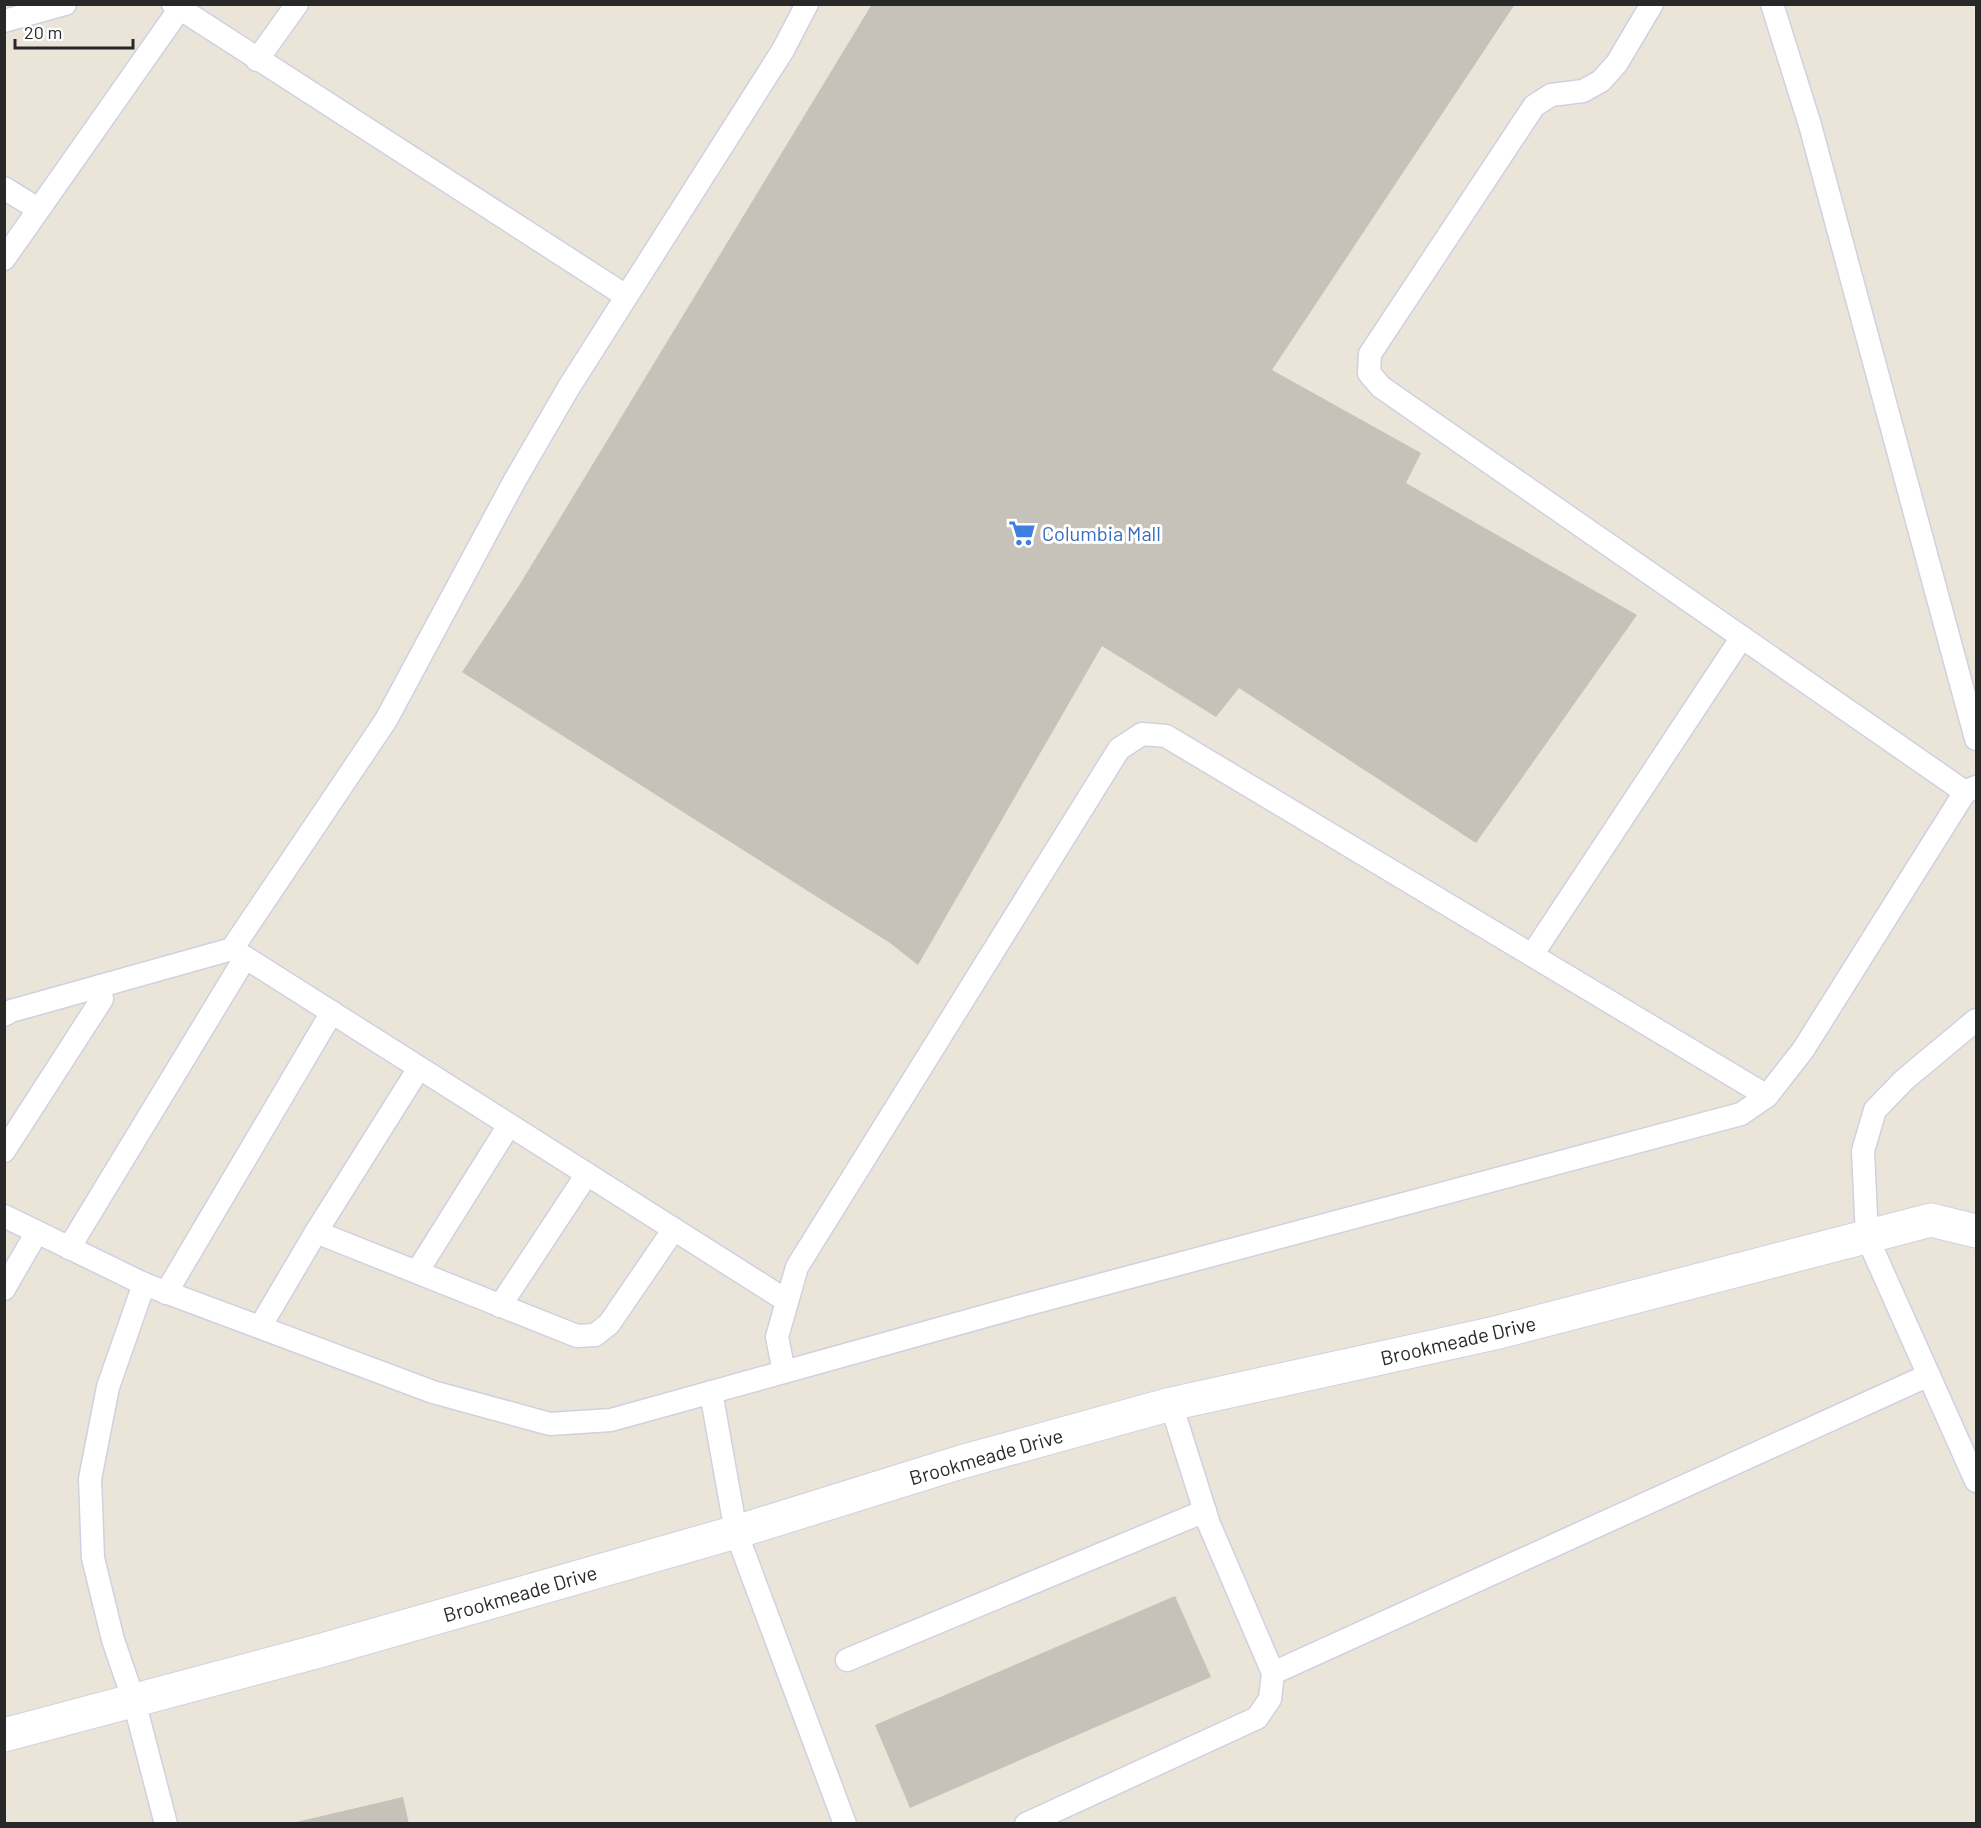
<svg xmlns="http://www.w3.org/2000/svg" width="1981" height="1828" font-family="Barlow,sans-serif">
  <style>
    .building { fill: #c6c1b9 }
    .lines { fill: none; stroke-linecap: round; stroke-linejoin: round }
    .lane-casing { stroke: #cfd1e1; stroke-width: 25 }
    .street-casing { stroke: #cfd1e1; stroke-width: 35 }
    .lane { stroke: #fff; stroke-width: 22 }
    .street { stroke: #fff; stroke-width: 33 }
    .labels { text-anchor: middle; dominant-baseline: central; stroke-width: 6; stroke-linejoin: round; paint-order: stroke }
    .shop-label { font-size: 20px; fill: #366cbe; stroke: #fff; text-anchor: start }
    .street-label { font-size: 20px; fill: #282828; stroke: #fff }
  </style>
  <rect width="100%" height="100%" fill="#ebe5d9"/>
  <g class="building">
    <path d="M872,4H1515L1272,370L1421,453L1406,483L1637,615L1476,843L1239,688L1216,717L1102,646L918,965L890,943L462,672L520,584Z"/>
    <path d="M1175,1596L1211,1677L910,1808L875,1725Z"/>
    <path d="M403,1797L409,1824H292V1823Z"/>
  </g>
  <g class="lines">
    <defs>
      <g id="lane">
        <path d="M173,4L626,296"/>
        <path d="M1652,4L1617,63L1601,81L1583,91L1551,95L1534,106L1370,354L1369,373L1381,387L1965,792"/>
        <path d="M1772,4L1810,125L1976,739"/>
        <path d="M4,21L65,4"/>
        <path d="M257,60L297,4"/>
        <path d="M4,188L38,209"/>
        <path d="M4,259L183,4"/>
        <path d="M232,949L787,1301"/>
        <path d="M1532,955L1742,637"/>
        <path d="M4,1015L11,1011L232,949L386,720L515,480L569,387L783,50L807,4"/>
        <path d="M1976,1020L1904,1080L1875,1110L1863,1151L1867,1237L1976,1481"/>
        <path d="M419,1068L316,1232L577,1336L595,1335L609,1324L674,1229"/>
        <path d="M4,1151L102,999L100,986"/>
        <path d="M4,1216L144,1284L433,1392L550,1424L611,1420L1025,1305L1741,1114L1767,1096L1803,1050L1965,792L1976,787"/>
        <path d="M69,1248L245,958"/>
        <path d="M417,1272L509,1125"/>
        <path d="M144,1284L108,1387L90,1479L93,1558L113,1640L134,1701L166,1824"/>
        <path d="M4,1289L37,1232"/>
        <path d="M166,1293L332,1012"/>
        <path d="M500,1306L587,1174"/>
        <path d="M260,1327L316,1232"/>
        <path d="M784,1372L777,1337L797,1267L1119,749L1142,734L1166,736L1767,1096"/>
        <path d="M711,1392L736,1532L845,1824"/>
        <path d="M847,1660L1205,1511"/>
        <path d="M1273,1673L1929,1375"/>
        <path d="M1026,1824L1257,1718L1270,1699L1273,1673L1209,1524L1171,1404"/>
      </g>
      <path id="street" d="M4,1735L319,1651L736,1532L961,1462L1171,1404L1495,1333L1931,1220L1976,1231"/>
    </defs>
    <use href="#lane" class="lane-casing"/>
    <use href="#street" class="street-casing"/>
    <use href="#lane" class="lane"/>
    <use href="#street" class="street"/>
  </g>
  <defs>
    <symbol id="supermarket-bare" viewBox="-9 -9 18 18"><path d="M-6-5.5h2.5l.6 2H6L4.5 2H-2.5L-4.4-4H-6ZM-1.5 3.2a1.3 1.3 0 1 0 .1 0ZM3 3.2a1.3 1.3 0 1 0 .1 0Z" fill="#3f7fe0" stroke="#fff" stroke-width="2.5" paint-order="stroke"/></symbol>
  </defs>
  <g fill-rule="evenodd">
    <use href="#supermarket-bare" x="1003" y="514" width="38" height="38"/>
  </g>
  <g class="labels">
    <g class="shop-label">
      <text x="1042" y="533">Columbia Mall</text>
    </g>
    <g class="street-label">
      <text transform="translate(1458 1340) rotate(-13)">Brookmeade Drive</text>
      <text transform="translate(986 1456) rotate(-16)">Brookmeade Drive</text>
      <text transform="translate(520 1593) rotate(-16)">Brookmeade Drive</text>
    </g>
  </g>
  <rect width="1981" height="1828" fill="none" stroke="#282828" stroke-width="12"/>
  <path d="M15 39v9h118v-9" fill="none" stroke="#282828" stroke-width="3"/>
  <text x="24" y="39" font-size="18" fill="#282828" stroke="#ffffff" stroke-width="4.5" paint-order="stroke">20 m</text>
</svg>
